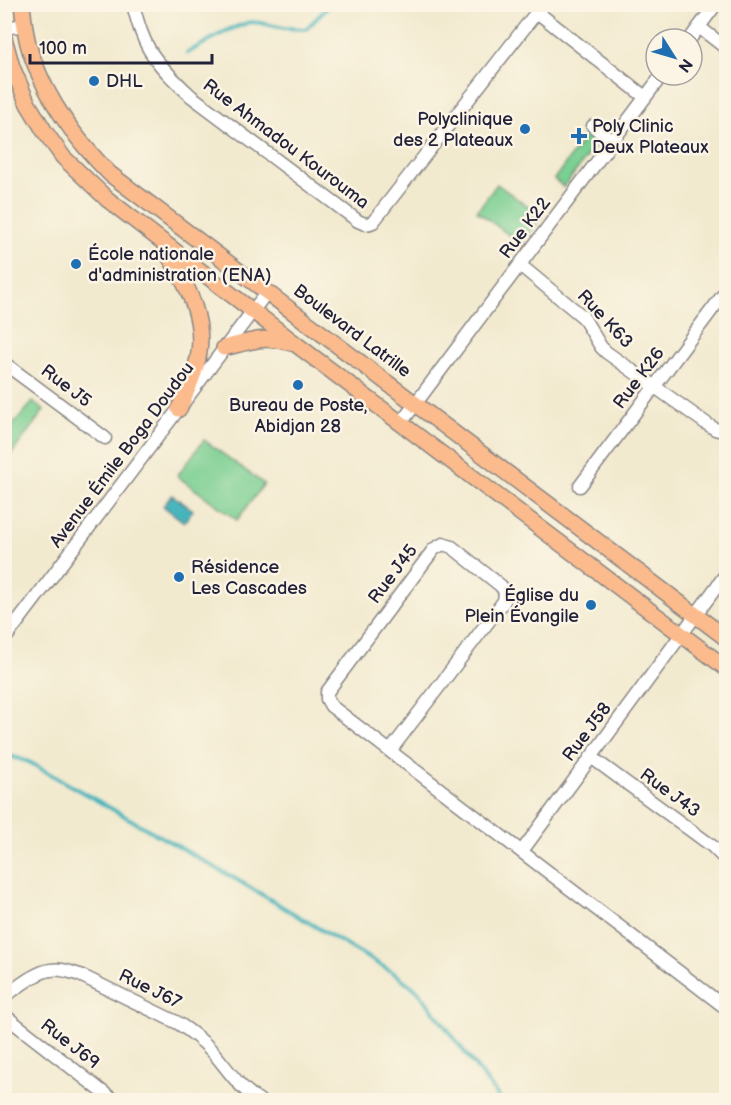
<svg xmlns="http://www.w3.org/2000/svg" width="731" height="1105" font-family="'Balsamiq Sans',sans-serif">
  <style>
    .green { fill: #7acf92; stroke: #4e7866; stroke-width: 1.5 }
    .water { fill: #43b3bb; stroke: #326a7b; stroke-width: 1.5 }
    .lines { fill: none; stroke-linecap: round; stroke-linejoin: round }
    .stream { stroke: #43b3bb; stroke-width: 4 }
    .minor-casing { stroke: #8a8685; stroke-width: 15 }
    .major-casing { stroke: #8a8685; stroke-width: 18 }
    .minor { stroke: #fff; stroke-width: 12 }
    .major { stroke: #fbbb8c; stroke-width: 15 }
    .poi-dot { fill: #1f6fb2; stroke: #fcf5e5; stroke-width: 2 }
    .labels { text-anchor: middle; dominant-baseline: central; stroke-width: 5; stroke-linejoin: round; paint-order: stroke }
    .poi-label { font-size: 18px; fill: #22223b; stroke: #fcf5e5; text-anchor: start }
    .street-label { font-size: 18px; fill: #22223b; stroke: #fcf5e5 }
  </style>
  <rect width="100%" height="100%" fill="#fcf5e5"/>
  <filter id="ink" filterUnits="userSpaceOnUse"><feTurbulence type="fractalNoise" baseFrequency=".0167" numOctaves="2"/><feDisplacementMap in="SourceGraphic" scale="12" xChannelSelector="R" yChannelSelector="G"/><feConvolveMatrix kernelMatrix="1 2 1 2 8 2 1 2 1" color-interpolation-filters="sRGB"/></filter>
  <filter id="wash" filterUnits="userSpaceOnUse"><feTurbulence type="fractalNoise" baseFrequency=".008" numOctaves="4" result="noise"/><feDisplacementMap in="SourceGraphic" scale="24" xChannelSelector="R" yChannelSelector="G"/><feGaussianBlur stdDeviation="1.35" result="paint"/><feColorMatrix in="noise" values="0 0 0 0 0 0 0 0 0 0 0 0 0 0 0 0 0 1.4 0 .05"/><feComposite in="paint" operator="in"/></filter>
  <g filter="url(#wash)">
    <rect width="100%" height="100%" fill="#f2eacf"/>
    <g class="green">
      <path d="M587,134L598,142L564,187L554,179Z"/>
      <path d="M497,184L542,217L521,244L477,211Z"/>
      <path d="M33,402L44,410L5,463V434Z"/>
      <path d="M204,440L264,484L237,520L177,476Z"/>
    </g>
    <path class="water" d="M172,495L193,510L184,522L163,506Z"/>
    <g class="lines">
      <g class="stream">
        <path d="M357,4L387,6L390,4"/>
        <path d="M187,53L228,30L250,22L261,23L284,28L306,29L331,4"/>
        <path d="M4,754L29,762L239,881L397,975L418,991L432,1009L501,1100"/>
      </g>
    </g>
  </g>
  <g filter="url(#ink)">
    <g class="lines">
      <defs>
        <g id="minor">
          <path d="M133,4C137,21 142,39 152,54C163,70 177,83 191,96L358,221C364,224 367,225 373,222L543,4"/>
          <path d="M537,12L645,97"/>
          <path d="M699,27L726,48"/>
          <path d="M4,28L25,25"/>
          <path d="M690,39L716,4"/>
          <path d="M593,126L613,142"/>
          <path d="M520,265L583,317L601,347L606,352L707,424L715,429L726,432"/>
          <path d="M4,363L105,438"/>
          <path d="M401,423L662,75"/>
          <path d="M580,486L726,291"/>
          <path d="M4,640L267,292"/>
          <path d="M390,751L504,601L505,592L501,586L452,547L443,544L434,549L327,692V699L331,706L726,1008"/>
          <path d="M591,757L712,846L726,860"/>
          <path d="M522,851L726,574"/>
          <path d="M4,997C16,988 37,971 51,970C61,968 70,972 80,975L178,1023C190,1031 201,1039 211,1050C226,1066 239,1089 259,1100"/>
          <path d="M4,1015L113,1100"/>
        </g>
        <g id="major">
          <path d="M22,4C24,23 26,42 33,59C49,103 77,141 110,174L726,638"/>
          <path d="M4,38L12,67L28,104L45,132L63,157L107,199L297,345L726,668"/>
          <path d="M165,250C187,283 209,324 196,366C192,381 185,395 179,409"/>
          <path d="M224,348C251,341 264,335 292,343"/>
        </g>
      </defs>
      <use href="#minor" class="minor-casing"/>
      <use href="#major" class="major-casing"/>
      <use href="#minor" class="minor"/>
      <use href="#major" class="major"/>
    </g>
  </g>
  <g class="poi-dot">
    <circle cx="94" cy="81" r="6"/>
    <circle cx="525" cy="129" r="6"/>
    <path d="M576 127h6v6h6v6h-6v6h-6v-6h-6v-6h6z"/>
    <circle cx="76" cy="264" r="6"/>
    <circle cx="298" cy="385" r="6"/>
    <circle cx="179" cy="577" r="6"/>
    <circle cx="591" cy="605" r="6"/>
  </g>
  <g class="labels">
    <g class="poi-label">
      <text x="106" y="81">DHL</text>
      <text x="513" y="119" text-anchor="end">Polyclinique<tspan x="513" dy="21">des 2 Plateaux</tspan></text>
      <text x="592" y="126">Poly Clinic<tspan x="592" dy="21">Deux Plateaux</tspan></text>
      <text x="88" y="254">École nationale<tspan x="88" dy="21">d'administration (ENA)</tspan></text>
      <text x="298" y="405" text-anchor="middle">Bureau de Poste,<tspan x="298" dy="21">Abidjan 28</tspan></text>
      <text x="191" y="567">Résidence<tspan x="191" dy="21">Les Cascades</tspan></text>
      <text x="579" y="595" text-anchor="end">Église du<tspan x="579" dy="21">Plein Évangile</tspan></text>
    </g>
    <g class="street-label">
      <text transform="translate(286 144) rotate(37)">Rue Ahmadou Kourouma</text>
      <text transform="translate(525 228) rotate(-53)">Rue K22</text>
      <text transform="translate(605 319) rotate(47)">Rue K63</text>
      <text transform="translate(352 331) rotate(37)">Boulevard Latrille</text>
      <text transform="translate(639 378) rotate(-53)">Rue K26</text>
      <text transform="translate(66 386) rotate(37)">Rue J5</text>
      <text transform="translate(122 455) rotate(-53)">Avenue Émile Boga Doudou</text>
      <text transform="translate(393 574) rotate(-53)">Rue J45</text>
      <text transform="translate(587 732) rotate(-53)">Rue J58</text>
      <text transform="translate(670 793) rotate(36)">Rue J43</text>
      <text transform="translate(150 989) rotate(26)">Rue J67</text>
      <text transform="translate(70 1044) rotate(38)">Rue J69</text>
    </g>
  </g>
  <rect width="731" height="1105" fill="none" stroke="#fcf5e5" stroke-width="24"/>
  <g transform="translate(674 57) rotate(127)"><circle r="28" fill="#fcf5e5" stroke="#a5a1a1" stroke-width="1.5"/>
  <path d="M0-4.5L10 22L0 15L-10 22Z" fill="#1f6fb2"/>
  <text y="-9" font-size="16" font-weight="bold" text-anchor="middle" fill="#22223b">N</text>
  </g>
  <path d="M30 54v9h182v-9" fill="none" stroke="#22223b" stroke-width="3"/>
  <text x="39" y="54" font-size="18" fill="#22223b" stroke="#fcf5e5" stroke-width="4.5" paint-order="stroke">100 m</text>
</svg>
